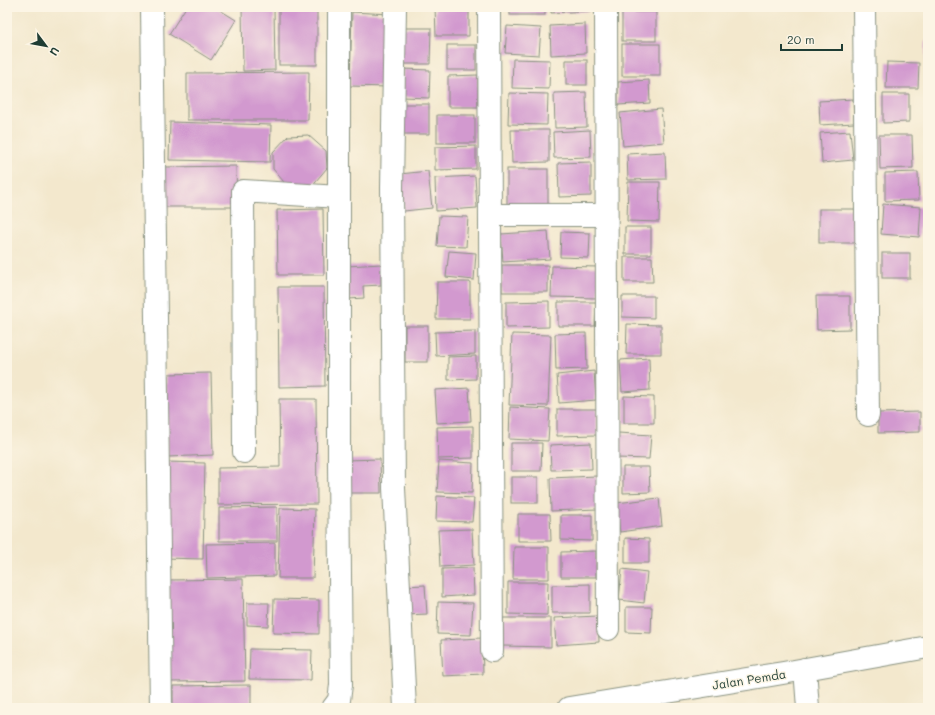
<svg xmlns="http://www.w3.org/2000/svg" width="935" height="715" font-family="Mali,sans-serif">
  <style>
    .building { fill: #d299cf }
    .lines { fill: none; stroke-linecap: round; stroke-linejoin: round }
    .minor-casing { stroke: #899280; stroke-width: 24 }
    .minor { stroke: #fff; stroke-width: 22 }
    .labels { text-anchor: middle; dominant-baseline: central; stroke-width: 3; stroke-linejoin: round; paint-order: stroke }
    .street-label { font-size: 12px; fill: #1f3d34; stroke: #fcf5e5 }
  </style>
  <rect width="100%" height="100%" fill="#fcf5e5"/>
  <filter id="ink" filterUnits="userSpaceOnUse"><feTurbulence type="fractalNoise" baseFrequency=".025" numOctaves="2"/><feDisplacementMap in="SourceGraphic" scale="8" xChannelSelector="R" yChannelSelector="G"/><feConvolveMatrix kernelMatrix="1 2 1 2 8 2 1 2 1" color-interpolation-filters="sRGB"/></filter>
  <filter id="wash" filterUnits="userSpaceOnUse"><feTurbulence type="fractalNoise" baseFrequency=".012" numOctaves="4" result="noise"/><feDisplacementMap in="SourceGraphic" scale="16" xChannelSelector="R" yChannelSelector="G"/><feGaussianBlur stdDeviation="0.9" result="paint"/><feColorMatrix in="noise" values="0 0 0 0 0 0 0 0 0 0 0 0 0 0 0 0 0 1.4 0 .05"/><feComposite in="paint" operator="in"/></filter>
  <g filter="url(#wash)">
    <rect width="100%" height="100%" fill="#f3e8cd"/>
    <g id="blocks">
      <g class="building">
        <path d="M186,7H215L236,20L211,60L169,34Z"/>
        <path d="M242,7H274L275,70L243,71Z"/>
        <rect x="279" y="7" width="38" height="58"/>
        <path d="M435,7H469V36H436Z"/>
        <rect x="510" y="7" width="35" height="8"/>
        <path d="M551,7H590V11L551,13Z"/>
        <path d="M352,12L390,14L388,87L350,86Z"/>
        <rect x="622" y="12" width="34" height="29"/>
        <path d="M585,24L586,53L551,55L550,26Z"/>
        <path d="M507,26L541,28L539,55L505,53Z"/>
        <path d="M401,28H431L430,64H401Z"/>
        <path d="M926,40H928V74H925Z"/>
        <rect x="622" y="44" width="38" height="32"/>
        <rect x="447" y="45" width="29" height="25"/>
        <path d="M7,49L11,99H7Z"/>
        <path d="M513,59L550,60L549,89L512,88Z"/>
        <rect x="566" y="60" width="21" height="25"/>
        <path d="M887,62L919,63L918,88H886Z"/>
        <path d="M403,69L430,70L429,98L402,97Z"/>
        <path d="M309,72L308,120H187V73Z"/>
        <path d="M478,75V107H448V76Z"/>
        <path d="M649,80L650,103L618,105V82Z"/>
        <path d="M586,92L587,127L555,128L554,93Z"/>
        <path d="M509,93L548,94L547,125L508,124Z"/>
        <path d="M883,94H909V122L883,123Z"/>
        <path d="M853,99L854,123L820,125L819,101Z"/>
        <path d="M402,104H429V134H401Z"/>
        <path d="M661,109L664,142L623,146L620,113Z"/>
        <rect x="437" y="115" width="38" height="28"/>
        <path d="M170,122L271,125L270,162L169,160Z"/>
        <path d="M511,130H549V162L512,163Z"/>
        <path d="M590,130L591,157L554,158L553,132Z"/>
        <path d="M850,131L853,160L822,163L820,133Z"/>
        <path d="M308,135L326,151L327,168L310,188H289L273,169V152L288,136Z"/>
        <path d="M879,135H912L913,168L880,169Z"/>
        <path d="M476,146V169L435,170V147Z"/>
        <path d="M665,152L666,179L628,180L627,154Z"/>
        <path d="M591,162V196L559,197L558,163Z"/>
        <path d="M236,166L237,207H164V167Z"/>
        <rect x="507" y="169" width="41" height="39"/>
        <path d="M428,171L432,208L404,211L400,174Z"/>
        <path d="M918,172L919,200L885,201V173Z"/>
        <path d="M475,176L477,208L436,211L435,178Z"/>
        <path d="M628,182H660L659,222L627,221Z"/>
        <path d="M883,204L921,207L919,237L881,234Z"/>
        <path d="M323,209L324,275H278L277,210Z"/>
        <rect x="819" y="209" width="38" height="34"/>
        <path d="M439,216L468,217L466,247L437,246Z"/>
        <rect x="625" y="227" width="26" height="27"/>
        <path d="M548,231L550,259L503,262L501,234Z"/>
        <path d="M561,232L590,233L589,258L560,257Z"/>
        <path d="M449,251L476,253L474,280L446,277Z"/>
        <rect x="882" y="253" width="28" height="25"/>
        <path d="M624,257H652L653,282H624Z"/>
        <path d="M381,264V285L363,286L364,298L349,299L347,266Z"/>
        <rect x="502" y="265" width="46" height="27"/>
        <path d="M552,266L599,267L598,298L551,297Z"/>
        <path d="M437,282H470V319H436Z"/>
        <path d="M278,287H324L325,386L279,387Z"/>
        <path d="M622,296H654V318L622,317Z"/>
        <path d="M816,296H850V329L817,330Z"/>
        <path d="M549,301V327L506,328V302Z"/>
        <path d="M558,302H596L595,326H558Z"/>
        <path d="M627,324L661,325V354H626Z"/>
        <rect x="405" y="326" width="23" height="36"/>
        <path d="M475,331V354L436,356L435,332Z"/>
        <path d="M586,333L587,369L556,370L555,334Z"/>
        <path d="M512,334L551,335L548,406L509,405Z"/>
        <path d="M476,356V379L448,380V357Z"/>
        <path d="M649,358L650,390L622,392L620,360Z"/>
        <path d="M594,371L596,400L559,403L557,375Z"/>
        <path d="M211,373L213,455L168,457L166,374Z"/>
        <path d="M469,388L471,421L437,423L435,390Z"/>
        <path d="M624,396L654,397V423H624Z"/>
        <path d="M279,399H316L317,504L218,505V468L280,467Z"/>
        <path d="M510,407L550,409L548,441L509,439Z"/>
        <path d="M557,409H597V435L557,436Z"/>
        <path d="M920,412V432L878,433V413Z"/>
        <path d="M473,426V458L438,459L437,427Z"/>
        <path d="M618,433L651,435L649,459L617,458Z"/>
        <path d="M511,443H542L541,471H511Z"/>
        <path d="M591,443L592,469L551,470L550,445Z"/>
        <path d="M380,459L381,493H347L346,460Z"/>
        <path d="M439,461L473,463L472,493L437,492Z"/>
        <path d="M166,462L205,463L203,559L164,558Z"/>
        <path d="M623,467H649L650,492L623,493Z"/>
        <path d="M597,476V509L551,511L550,478Z"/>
        <rect x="511" y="477" width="27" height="26"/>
        <path d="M437,496L474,498L472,522L436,521Z"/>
        <path d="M659,498L662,526L620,532L616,503Z"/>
        <path d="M277,507V541H219V508Z"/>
        <path d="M280,508L315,509L313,578H278Z"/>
        <path d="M518,514H550L551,541H518Z"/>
        <path d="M561,515H592V541L561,540Z"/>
        <path d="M472,529L474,565L440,567L438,530Z"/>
        <path d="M625,538L649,539V563H625Z"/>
        <path d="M275,543V576L207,578L206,544Z"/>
        <path d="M514,547H549V579H513Z"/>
        <path d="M596,551V577H561V552Z"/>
        <path d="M473,568L474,595L442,597V569Z"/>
        <path d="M622,569L647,572L644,603L619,600Z"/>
        <path d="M243,579L245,681L170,682L169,580Z"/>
        <path d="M508,582H548L547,615L508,614Z"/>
        <path d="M590,584V613H552V585Z"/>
        <path d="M425,585L427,614L406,615L405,586Z"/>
        <path d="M274,599L319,600V634L273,633Z"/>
        <path d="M438,602L473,603L471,635L437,634Z"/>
        <path d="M247,603H269L268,626L247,625Z"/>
        <path d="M626,607H652L651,633L626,632Z"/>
        <path d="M598,616L599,642L556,645L554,618Z"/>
        <path d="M503,618H551V647L503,646Z"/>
        <path d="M482,638L483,674L443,676L441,640Z"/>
        <path d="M250,649L312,650L311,680L249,679Z"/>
        <path d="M251,685V708H173V686Z"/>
      </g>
    </g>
  </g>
  <g filter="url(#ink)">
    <use href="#blocks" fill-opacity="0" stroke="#899280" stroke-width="1"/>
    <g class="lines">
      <defs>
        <g id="minor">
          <path d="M152,7L161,708"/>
          <path d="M395,7L392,188L394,488L405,708"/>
          <path d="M489,7L492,651"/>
          <path d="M606,7L608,629"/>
          <path d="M864,7L868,415"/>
          <path d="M491,215H606"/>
          <path d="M244,452L243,191L339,197"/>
          <path d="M805,669L808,708"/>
          <path d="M333,708L339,700L341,685L339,464V7"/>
          <path d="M569,708L783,673L928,647"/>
        </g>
      </defs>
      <use href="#minor" class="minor-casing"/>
      <use href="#minor" class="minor"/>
    </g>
  </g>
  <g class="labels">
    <g class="street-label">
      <text transform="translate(749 679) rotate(-9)">Jalan Pemda</text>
    </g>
  </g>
  <rect width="935" height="715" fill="none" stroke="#fcf5e5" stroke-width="24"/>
  <g transform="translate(46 46) rotate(122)" stroke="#fcf5e5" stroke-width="3" paint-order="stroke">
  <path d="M0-3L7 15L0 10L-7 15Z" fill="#1f3d34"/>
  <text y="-6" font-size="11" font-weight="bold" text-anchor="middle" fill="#1f3d34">U</text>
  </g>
  <path d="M781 44v6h61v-6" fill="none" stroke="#1f3d34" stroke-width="2"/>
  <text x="787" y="44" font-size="12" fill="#1f3d34" stroke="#fcf5e5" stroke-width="3" paint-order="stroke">20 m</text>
</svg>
